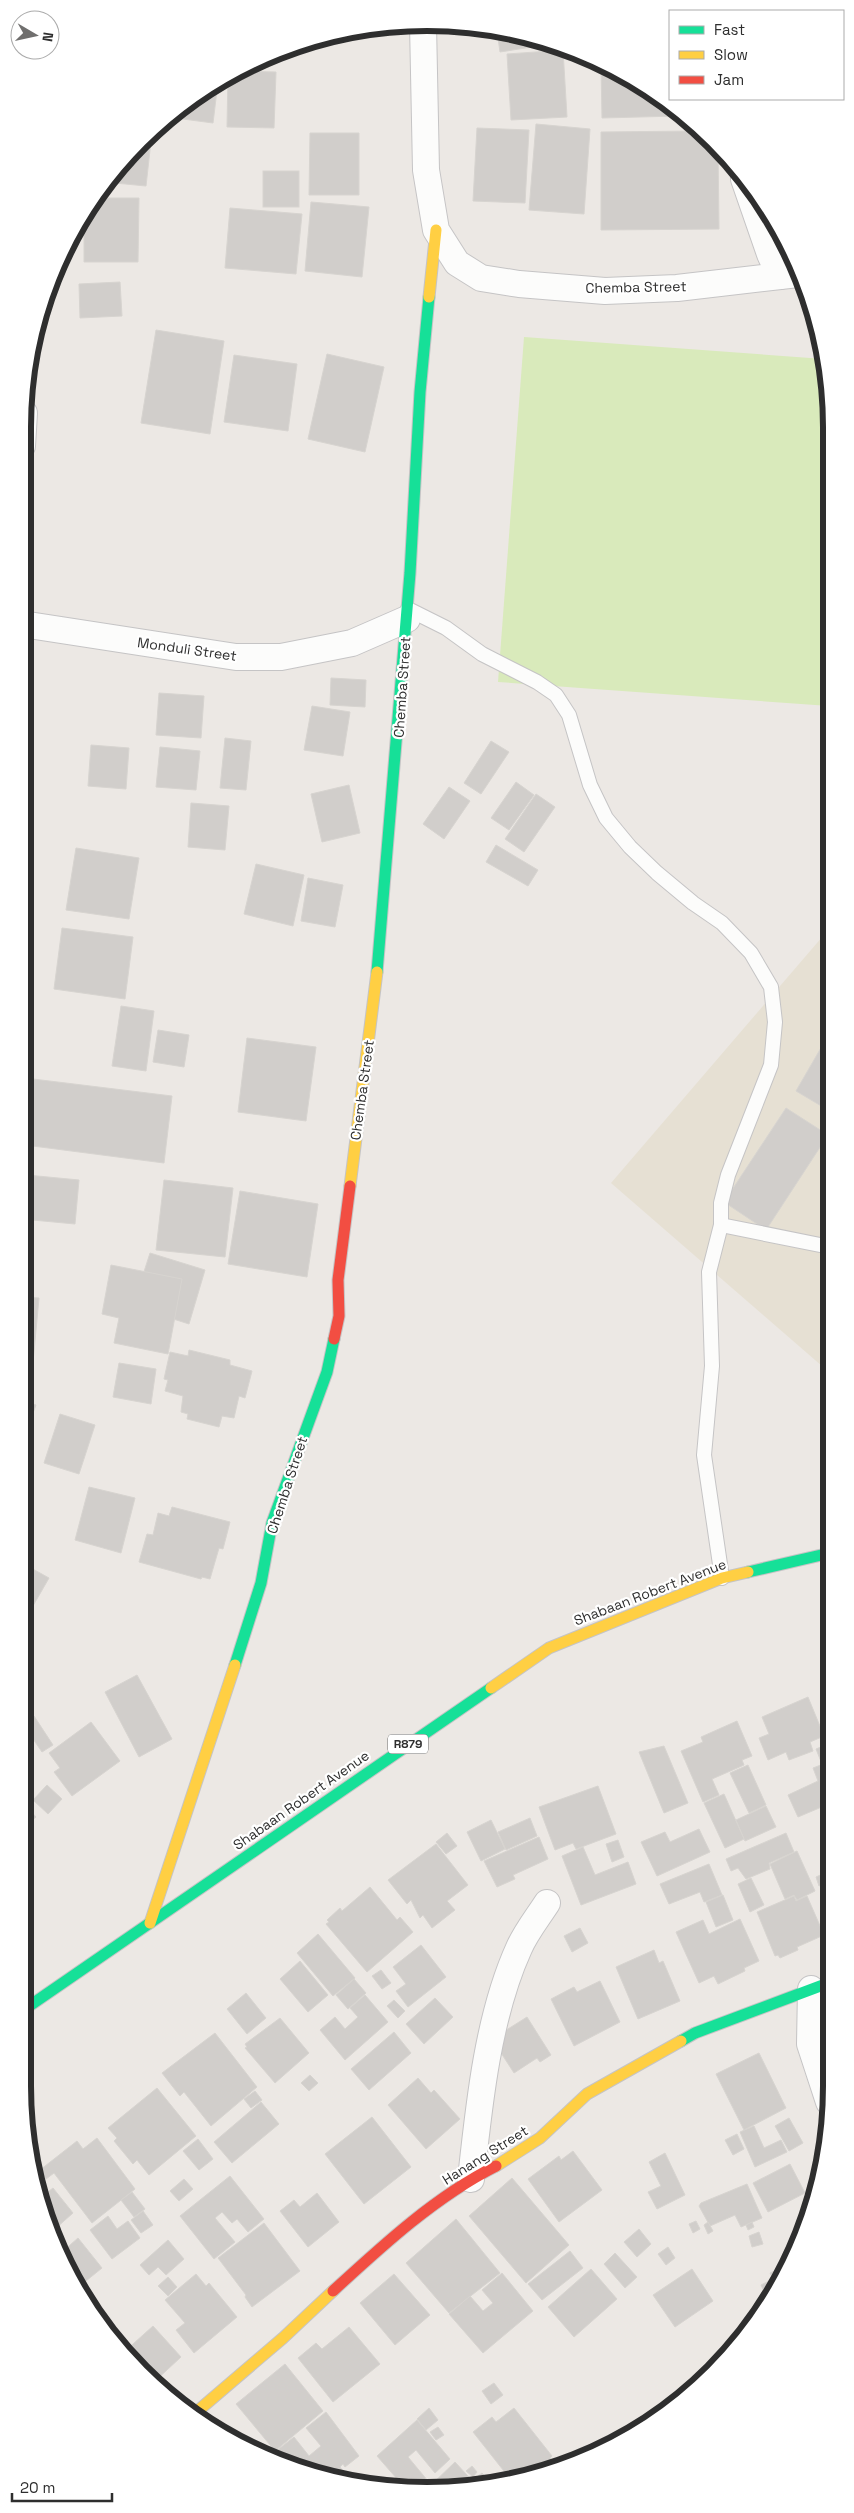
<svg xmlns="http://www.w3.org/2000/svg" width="854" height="2513" font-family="'Space Grotesk',sans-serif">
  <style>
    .education { fill: #e6e0d3 }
    .pitch { fill: #d9eabb }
    .building { fill: #d1cecb; stroke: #d7d4d0 }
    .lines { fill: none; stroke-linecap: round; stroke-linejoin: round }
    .lane-casing { stroke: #c5c4c5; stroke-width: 16 }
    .street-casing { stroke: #c5c4c5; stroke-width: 28 }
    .fast-casing { stroke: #c5c4c5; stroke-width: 13 }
    .slow-casing { stroke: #c5c4c5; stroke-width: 13 }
    .jam-casing { stroke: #c5c4c5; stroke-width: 13 }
    .lane { stroke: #fcfcfb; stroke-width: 14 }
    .street { stroke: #fcfcfb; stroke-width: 26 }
    .fast { stroke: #16e098; stroke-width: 11 }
    .slow { stroke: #ffcf43; stroke-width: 11 }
    .jam { stroke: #f24e42; stroke-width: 11 }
    .labels { text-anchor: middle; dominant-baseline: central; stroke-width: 4.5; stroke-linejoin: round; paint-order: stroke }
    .shield { fill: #fff; stroke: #6d6d6d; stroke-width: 1 }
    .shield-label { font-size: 12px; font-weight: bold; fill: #2e2e2e }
    .street-label { font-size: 14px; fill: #2e2e2e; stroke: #fff }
    .rim { fill: none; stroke: #2e2e2e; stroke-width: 6 }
  </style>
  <rect width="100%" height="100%" fill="#ece8e4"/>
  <path class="education" d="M829,929L830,1373L611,1183Z"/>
  <path class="pitch" d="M524,337L824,359L828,374L829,706L498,682Z"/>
  <g class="building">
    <path d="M468,26L491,30V33L468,32Z"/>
    <path d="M497,31L531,36L551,44L500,52Z"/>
    <path d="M563,50L567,117L511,120L507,54Z"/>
    <path d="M601,65L629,77L677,116L602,118Z"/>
    <path d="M237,71L276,72L274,128L227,127L228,75Z"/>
    <path d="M218,82L213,123L168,117Z"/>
    <path d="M536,124L590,129L584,214L529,210Z"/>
    <path d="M477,128L529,130L525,203L473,201Z"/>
    <path d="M695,131L718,149L719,229L601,230V132Z"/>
    <path d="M152,132L146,186L105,182L106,181Z"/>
    <path d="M310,133H359V195H309Z"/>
    <rect x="263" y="171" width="36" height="36"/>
    <path d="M96,198H139L138,262H84V216Z"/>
    <path d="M311,202L369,207L362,277L305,271Z"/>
    <path d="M230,208L302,214L296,274L225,268Z"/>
    <path d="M120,282L122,316L80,318L79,284Z"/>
    <path d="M156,330L224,341L210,434L141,423Z"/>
    <path d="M327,354L384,367L365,452L308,439Z"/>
    <path d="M234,355L297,364L288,431L224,422Z"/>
    <path d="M331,678L366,680L365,707L330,705Z"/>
    <path d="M159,693L204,696L201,738L156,735Z"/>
    <path d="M312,706L350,712L343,756L304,750Z"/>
    <path d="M225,738L251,741L246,790L220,788Z"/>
    <path d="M491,741L509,752L481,794L464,783Z"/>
    <path d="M91,745L129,748L126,789L88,786Z"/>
    <path d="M160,747L200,751L196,790L156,787Z"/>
    <path d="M516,782L534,795L509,830L491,818Z"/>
    <path d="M349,785L360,833L322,842L311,794Z"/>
    <path d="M449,787L470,801L444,839L423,824Z"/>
    <path d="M536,794L555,807L524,852L505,839Z"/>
    <path d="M191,803L229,806L225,850L188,847Z"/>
    <path d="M496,845L538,870L528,886L486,862Z"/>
    <path d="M76,848L139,858L129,919L66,910Z"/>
    <path d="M256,864L304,875L293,926L244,914Z"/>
    <path d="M308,878L343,885L335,927L301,921Z"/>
    <path d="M62,928L133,937L125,999L54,989Z"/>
    <path d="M121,1006L154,1011L146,1071L112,1066Z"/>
    <path d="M158,1030L189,1035L184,1067L153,1062Z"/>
    <path d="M829,1034V1108L828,1110L796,1091Z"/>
    <path d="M247,1038L316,1047L306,1121L238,1112Z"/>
    <path d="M33,1079L172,1096L164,1163L25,1145Z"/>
    <path d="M786,1108L828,1135L766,1230L724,1202Z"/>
    <path d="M27,1175L79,1180L75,1224L22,1219Z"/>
    <path d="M164,1180L233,1188L225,1257L156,1250Z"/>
    <path d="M240,1191L318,1204L307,1277L228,1264Z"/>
    <path d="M150,1253L205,1270L189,1324L133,1306Z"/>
    <path d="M111,1265L182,1279L168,1354L114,1343L119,1318L102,1314Z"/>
    <path d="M22,1297L39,1298L32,1373L22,1372Z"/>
    <path d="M189,1350L230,1360V1365L252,1371L245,1398L239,1396L234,1418L222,1416L219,1427L187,1419L188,1414L181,1412L183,1396L165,1391L168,1380L164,1379L170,1352L188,1356Z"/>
    <path d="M119,1363L156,1369L151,1404L113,1397Z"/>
    <path d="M22,1400L36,1405L22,1442Z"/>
    <path d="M60,1414L95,1425L79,1474L44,1463Z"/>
    <path d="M89,1487L135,1498L121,1553L75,1540Z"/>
    <path d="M172,1507L230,1522L223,1549L219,1548L210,1579L202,1577L201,1579L139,1562L147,1534L153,1535L158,1513L169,1516Z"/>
    <path d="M22,1563L49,1578L22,1625Z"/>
    <path d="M137,1675L172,1739L139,1757L105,1692Z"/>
    <path d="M808,1697L824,1736L810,1742L813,1751L789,1760L786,1752L768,1760L759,1738L769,1734L762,1717Z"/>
    <path d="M34,1716L53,1745L42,1752L23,1724Z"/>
    <path d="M737,1721L752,1756L742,1760L744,1765L712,1779L719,1795L703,1802L681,1751L703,1742L701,1737Z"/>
    <path d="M91,1722L120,1761L72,1796L54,1772L60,1768L49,1753Z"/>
    <path d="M828,1744L831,1760L822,1764L816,1749Z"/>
    <path d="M664,1746L688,1803L664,1813L639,1752Z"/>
    <path d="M831,1761V1803L798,1817L788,1795L818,1781L813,1768Z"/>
    <path d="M748,1765L766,1805L749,1813L730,1773Z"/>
    <path d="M47,1785L62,1799L48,1814L33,1800Z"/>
    <path d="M598,1786L616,1834L576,1849L573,1843L555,1850L539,1807Z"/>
    <path d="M724,1794L744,1839L725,1848L704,1803Z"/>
    <path d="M25,1805L36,1817L25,1826L22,1823V1808Z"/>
    <path d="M766,1806L776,1827L745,1841L736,1820Z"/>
    <path d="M530,1818L537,1836L506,1850L498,1832Z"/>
    <path d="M491,1820L505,1849L481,1861L467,1832Z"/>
    <path d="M699,1829L710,1852L657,1876L641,1842L665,1832L670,1842Z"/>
    <path d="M447,1833L457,1846L446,1854L436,1842Z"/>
    <path d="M786,1833L794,1852L769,1863L770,1869L746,1879L738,1868L731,1871L726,1859Z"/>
    <path d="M539,1837L548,1859L513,1875L515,1879L497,1887L484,1861Z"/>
    <path d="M618,1840L624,1857L612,1862L606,1844Z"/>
    <path d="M436,1844L468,1885L447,1901L455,1910L432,1928L423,1915L420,1918L411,1900L407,1904L388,1880Z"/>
    <path d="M583,1847L595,1875L628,1862L636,1884L581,1905L562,1856Z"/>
    <path d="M797,1851L815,1891L797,1900L794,1895L785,1899L770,1864Z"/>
    <path d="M709,1864L722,1895L704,1902L700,1892L669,1904L660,1884Z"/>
    <path d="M827,1872L831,1881L819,1886L816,1877Z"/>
    <path d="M751,1878L764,1905L750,1912L738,1884Z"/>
    <path d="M370,1887L397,1920L400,1917L413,1932L367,1972L326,1924L329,1922L327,1920L340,1908L342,1911Z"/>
    <path d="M723,1895L733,1920L716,1927L706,1902Z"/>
    <path d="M831,1895V1922L822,1899Z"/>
    <path d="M794,1896L796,1901L807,1896L824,1935L797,1947L798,1950L780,1958L778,1955L775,1956L757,1912Z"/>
    <path d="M740,1919L759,1961L744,1968L745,1971L718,1984L714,1976L699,1983L676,1932L703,1920L709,1934Z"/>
    <path d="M580,1928L588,1943L572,1952L564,1936Z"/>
    <path d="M318,1934L355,1978L333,1996L297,1953Z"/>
    <path d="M421,1945L446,1977L408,2007L396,1991L406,1984L393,1967Z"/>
    <path d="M654,1950L659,1963L663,1961L680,2001L638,2019L616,1967Z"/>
    <path d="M300,1961L328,1995L308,2012L280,1979Z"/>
    <path d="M381,1970L391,1983L382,1989L372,1976Z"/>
    <path d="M354,1979L366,1993L348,2009L336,1995Z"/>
    <path d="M600,1981L620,2022L574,2046L551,1999L574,1987L577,1992Z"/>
    <path d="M246,1993L266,2018L247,2034L227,2009Z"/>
    <path d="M365,1995L388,2022L345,2060L320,2030L335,2017L345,2029L358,2017L350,2008Z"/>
    <path d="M435,1998L453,2017L424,2044L406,2024Z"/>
    <path d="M394,2000L405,2011L398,2018L387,2006Z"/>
    <path d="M527,2017L551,2055L540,2062L537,2058L514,2073L492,2039Z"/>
    <path d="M280,2018L309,2053L275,2083L245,2048L247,2047L245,2044Z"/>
    <path d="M394,2032L411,2053L369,2090L351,2069Z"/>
    <path d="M215,2033L257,2087L211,2126L184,2092L180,2096L162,2073Z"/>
    <path d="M759,2053L786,2108L744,2130L716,2074Z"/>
    <path d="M310,2075L318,2083L309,2091L301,2083Z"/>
    <path d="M418,2078L431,2093L434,2090L460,2119L426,2149L388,2105Z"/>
    <path d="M157,2088L196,2136L149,2175L137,2160L133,2164L114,2141L117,2138L108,2128Z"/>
    <path d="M255,2091L262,2100L251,2108L244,2099Z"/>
    <path d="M261,2102L279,2124L232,2163L214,2142Z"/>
    <path d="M372,2117L411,2167L364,2204L325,2154Z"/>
    <path d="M789,2118L803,2143L789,2151L775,2126Z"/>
    <path d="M754,2126L764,2148L781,2140L787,2152L755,2167L740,2132Z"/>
    <path d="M737,2134L744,2149L733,2155L725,2140Z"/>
    <path d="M97,2138L135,2189L92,2223L54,2173L46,2179L40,2170L77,2141L83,2149Z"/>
    <path d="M198,2139L213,2159L199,2170L183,2151Z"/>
    <path d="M573,2151L602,2190L559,2222L528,2179L559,2156L561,2160Z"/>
    <path d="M665,2153L685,2195L657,2209L648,2192L661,2186L649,2162Z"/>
    <path d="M790,2164L805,2193L768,2212L753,2183Z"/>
    <path d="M230,2176L264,2219L248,2232L237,2219L232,2223L222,2212L215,2218L235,2242L214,2259L180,2216Z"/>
    <path d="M512,2178L569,2245L526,2283L469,2216Z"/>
    <path d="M184,2179L193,2189L179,2201L170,2191Z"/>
    <path d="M747,2184L762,2218L741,2227L735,2215L710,2226L699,2206L701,2203Z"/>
    <path d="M53,2188L73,2213L56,2228L45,2215L40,2198Z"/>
    <path d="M132,2192L145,2209L134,2217L121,2200Z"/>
    <path d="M317,2193L339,2222L308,2247L280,2211L294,2200L300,2207Z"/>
    <path d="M143,2211L153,2225L141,2233L131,2220Z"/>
    <path d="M108,2216L117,2229L128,2221L140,2238L112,2259L90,2230Z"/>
    <path d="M456,2219L500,2273L449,2313L406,2263Z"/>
    <path d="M696,2221L700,2229L693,2233L689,2224Z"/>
    <path d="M708,2222L713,2231L708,2234L704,2225Z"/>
    <path d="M752,2222L754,2227L748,2230L746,2225Z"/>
    <path d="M264,2223L300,2271L252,2307L245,2297L246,2295L218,2258Z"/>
    <path d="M639,2229L651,2244L637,2257L624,2242Z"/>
    <path d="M759,2232L763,2244L752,2247L749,2236Z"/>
    <path d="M78,2238L102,2268L81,2285L61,2253Z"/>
    <path d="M168,2240L184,2259L166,2275L158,2267L149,2275L140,2265Z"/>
    <path d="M668,2247L675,2258L666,2265L658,2254Z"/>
    <path d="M570,2251L583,2268L542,2300L528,2284Z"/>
    <path d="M615,2253L637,2277L625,2288L604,2264Z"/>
    <path d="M781,2268L782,2270L768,2300L761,2285L773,2279L770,2273Z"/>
    <path d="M591,2269L617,2299L574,2337L548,2307Z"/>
    <path d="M692,2269L713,2301L675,2327L653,2295Z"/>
    <path d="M502,2273L533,2311L483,2353L449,2314L470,2296L483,2311L493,2303L482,2290Z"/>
    <path d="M196,2274L206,2286L209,2283L237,2317L194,2353L176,2330L185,2323L165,2300Z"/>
    <path d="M394,2274L430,2315L395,2345L360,2303Z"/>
    <path d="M168,2277L177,2287L168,2296L158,2286Z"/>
    <path d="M110,2324L129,2345L122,2351L107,2326Z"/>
    <path d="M153,2326L181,2357L154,2382L123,2353Z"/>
    <path d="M349,2327L380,2364L333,2402L298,2358L316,2343L322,2349Z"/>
    <path d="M285,2364L323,2411L275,2451L236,2404Z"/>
    <path d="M494,2383L503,2395L491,2404L482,2391Z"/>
    <path d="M429,2408L438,2420L426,2430L417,2419Z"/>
    <path d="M514,2408L552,2456L550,2458L553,2462L537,2474L535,2472L529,2477L511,2480L473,2432L492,2417L496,2422Z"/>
    <path d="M326,2412L359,2456L345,2467L343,2464L340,2467L344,2472L339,2476L280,2458L275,2452L294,2437L309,2456L321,2446L306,2428Z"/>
    <path d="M417,2420L450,2459L435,2473L416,2450L408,2457L428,2481L419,2489L405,2488L377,2456Z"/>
    <path d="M221,2423L232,2435L229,2437L215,2428Z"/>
    <path d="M438,2427L444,2435L436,2440L430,2432Z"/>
    <path d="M455,2462L477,2486L453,2490L427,2489Z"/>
    <path d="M472,2466L477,2472L473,2477L466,2471Z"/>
    <path d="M482,2473L490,2482L478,2486L473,2480Z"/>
  </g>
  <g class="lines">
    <defs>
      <g id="lane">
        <path d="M408,609L446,628L482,654L537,682L556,695L569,715L590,785L606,818L630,847L657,873L693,903L722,923L751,953L771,987L775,1022L771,1065L728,1175L721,1203V1225L709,1272L712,1366L704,1455L722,1578"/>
        <path d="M721,1225L830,1247"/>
      </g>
      <g id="street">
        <path d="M423,24L426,170L436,230L457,263L481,278L519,284L605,291L677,288L798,274"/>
        <path d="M744,179L770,254L780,276"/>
        <path d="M22,446L24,413"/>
        <path d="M22,624L236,657H281L352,643L407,619"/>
        <path d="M811,1989L810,2044L829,2102"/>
        <path d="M471,2179C479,2104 488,2016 519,1948C526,1932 538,1917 547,1903"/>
      </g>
      <g id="fast">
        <path d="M377,972L410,573L420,392L429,297"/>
        <path d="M748,1572L830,1553"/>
        <path d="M235,1665L261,1583L272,1523L327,1372L334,1339"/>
        <path d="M22,2011L491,1688"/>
        <path d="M681,2041L695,2033L831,1982"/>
      </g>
      <g id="slow">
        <path d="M429,297L436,230"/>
        <path d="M350,1186L377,972"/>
        <path d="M491,1688L549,1648L722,1578L748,1572"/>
        <path d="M150,1923L235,1665"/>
        <path d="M496,2166L540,2138L587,2094L681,2041"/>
        <path d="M193,2415L283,2338L333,2291"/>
      </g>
      <g id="jam">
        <path d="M334,1339L339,1316L338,1280L350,1186"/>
        <path d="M333,2291C383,2245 435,2197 496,2166"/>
      </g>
    </defs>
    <use href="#lane" class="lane-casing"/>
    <use href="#street" class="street-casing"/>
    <use href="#fast" class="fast-casing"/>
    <use href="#slow" class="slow-casing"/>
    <use href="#jam" class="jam-casing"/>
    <use href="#lane" class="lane"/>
    <use href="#street" class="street"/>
    <use href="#fast" class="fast"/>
    <use href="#slow" class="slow"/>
    <use href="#jam" class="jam"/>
  </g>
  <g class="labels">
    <rect class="shield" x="388" y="1734.5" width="40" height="19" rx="4"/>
    <g class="shield-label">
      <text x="408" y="1744">R879</text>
    </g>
    <g class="street-label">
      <text transform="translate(636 287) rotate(-1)">Chemba Street</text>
      <text transform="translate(187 649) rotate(8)">Monduli Street</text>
      <text transform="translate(402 687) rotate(-86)">Chemba Street</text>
      <text transform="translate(362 1090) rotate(-82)">Chemba Street</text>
      <text transform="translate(287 1485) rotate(-72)">Chemba Street</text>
      <text transform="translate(650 1592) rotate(-21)">Shabaan Robert Avenue</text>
      <text transform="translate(301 1800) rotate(-35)">Shabaan Robert Avenue</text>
      <text transform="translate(485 2155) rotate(-32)">Hanang Street</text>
    </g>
  </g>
  <path d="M0 0H854V2513H0ZM427 31H427A396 396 0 0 1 823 427V2086A396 396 0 0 1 427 2482H427A396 396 0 0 1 31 2086V427A396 396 0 0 1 427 31Z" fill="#fff" fill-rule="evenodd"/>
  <path class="rim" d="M427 31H427A396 396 0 0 1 823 427V2086A396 396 0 0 1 427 2482H427A396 396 0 0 1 31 2086V427A396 396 0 0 1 427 31Z"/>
  <rect x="669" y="10" width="175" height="90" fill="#ffffff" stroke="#ababab"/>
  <rect x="679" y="26" width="25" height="8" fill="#16e098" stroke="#ababab"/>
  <text x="714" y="35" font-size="15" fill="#2e2e2e">Fast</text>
  <rect x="679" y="51" width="25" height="8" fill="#ffcf43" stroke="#ababab"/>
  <text x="714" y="60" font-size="15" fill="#2e2e2e">Slow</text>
  <rect x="679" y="76" width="25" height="8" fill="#f24e42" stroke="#ababab"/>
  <text x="714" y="85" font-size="15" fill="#2e2e2e">Jam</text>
  <g transform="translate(35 35) rotate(99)"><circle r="24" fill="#ffffff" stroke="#ababab"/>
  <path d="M0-4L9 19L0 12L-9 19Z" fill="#706f6e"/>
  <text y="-8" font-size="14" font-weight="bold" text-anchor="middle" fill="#2e2e2e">N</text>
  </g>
  <path d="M12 2493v8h100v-8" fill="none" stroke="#2e2e2e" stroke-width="2.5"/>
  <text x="20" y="2493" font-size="15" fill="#2e2e2e" stroke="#ffffff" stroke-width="4" paint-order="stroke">20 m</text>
</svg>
